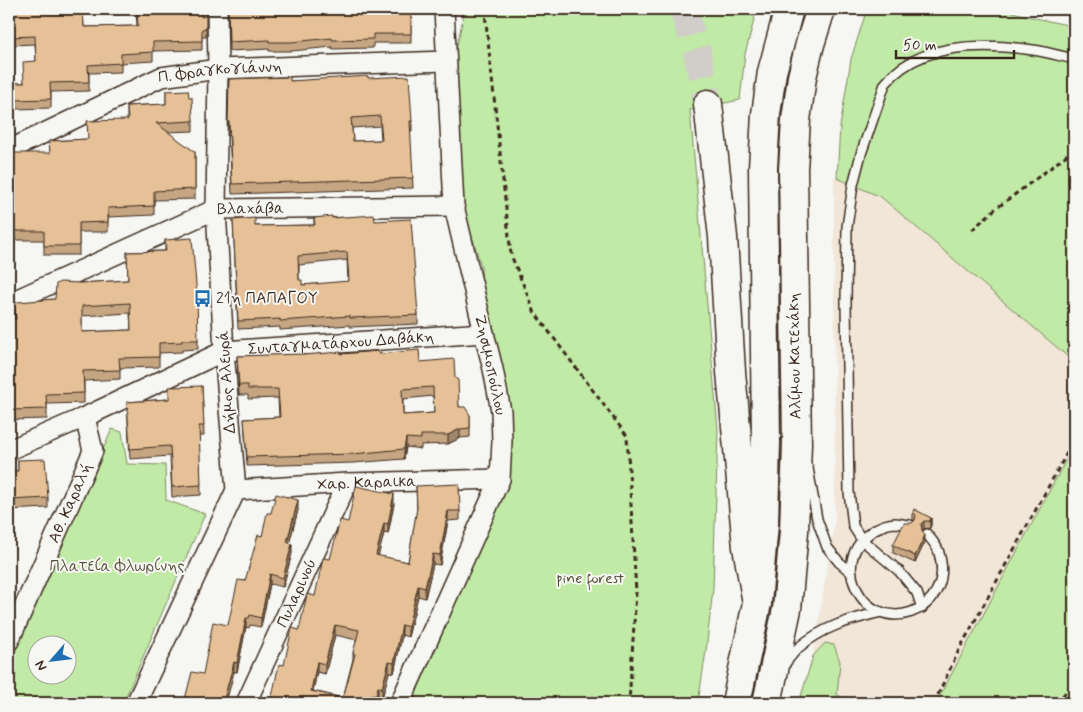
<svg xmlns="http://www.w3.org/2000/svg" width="1083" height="712" font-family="Mynerve,sans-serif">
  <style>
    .built { fill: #f1e6d7 }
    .green { fill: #c1eaa6; stroke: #7e8a62; fill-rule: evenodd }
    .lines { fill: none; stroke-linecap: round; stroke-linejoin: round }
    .motorway-tunnel { stroke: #d1cdc8; stroke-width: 28; stroke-dasharray: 28 14; stroke-linecap: butt }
    .service-casing { stroke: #3b2a1e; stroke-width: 12 }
    .minor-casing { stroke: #3b2a1e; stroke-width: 22 }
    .primary-casing { stroke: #3b2a1e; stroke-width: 31 }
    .motorway-casing { stroke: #3b2a1e; stroke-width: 31 }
    .path { stroke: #3b2a1e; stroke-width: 3; stroke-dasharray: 5 4; stroke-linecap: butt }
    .service { stroke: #f6f6f2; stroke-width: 9 }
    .minor { stroke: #f6f6f2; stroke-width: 19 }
    .primary { stroke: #f6f6f2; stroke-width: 28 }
    .motorway { stroke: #f6f6f2; stroke-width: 28 }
    .wall { fill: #c6a682; stroke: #3b2a1e; fill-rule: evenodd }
    .shaded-wall { fill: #a1876a; stroke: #3b2a1e }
    .building { fill: #e6c197; stroke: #3b2a1e; fill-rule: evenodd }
    .labels { text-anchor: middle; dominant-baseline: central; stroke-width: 4; stroke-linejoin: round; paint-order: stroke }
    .street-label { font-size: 16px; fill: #3b2a1e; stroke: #f6f6f2 }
    .poi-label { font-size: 16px; fill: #3b2a1e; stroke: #f6f6f2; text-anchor: start }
    .park-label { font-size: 16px; fill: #565039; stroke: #f6f6f2 }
  </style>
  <rect width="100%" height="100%" fill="#f6f6f2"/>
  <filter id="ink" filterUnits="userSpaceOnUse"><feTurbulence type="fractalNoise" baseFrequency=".02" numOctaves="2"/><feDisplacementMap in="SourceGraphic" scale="10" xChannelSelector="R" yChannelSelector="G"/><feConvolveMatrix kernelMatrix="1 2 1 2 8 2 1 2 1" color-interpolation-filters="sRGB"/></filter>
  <g filter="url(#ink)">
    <path class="built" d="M834,177L881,197L1074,362V703H799L813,656L835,520Z"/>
    <g class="green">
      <path d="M465,9H757L745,54L740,100L690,110L718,430L713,589L706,651L698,703H412L415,698L450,591L488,505L501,413L484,334L481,266L463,206L448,86Z"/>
      <path d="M867,9H1003C1026,16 1050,22 1074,26V362L881,197L837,178L840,127L851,59Z"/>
      <path d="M112,429L122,432L127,464L165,465L166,500L205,514L123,703H9V664ZM38,644H68V674H38Z"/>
      <path d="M1074,445V703H936Z"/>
      <path d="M825,643L834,645L840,662L837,695L856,703H799L813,656Z"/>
    </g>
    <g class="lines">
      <path class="motorway-tunnel" d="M683,9L697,52L708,104"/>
      <defs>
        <g id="service">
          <path d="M808,468L817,519L827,547L839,562L852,573"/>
          <path d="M910,525C906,525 900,523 895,523C881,524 868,532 860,543C851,554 849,570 854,583C875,641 957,613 939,553C938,546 931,540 927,534"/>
          <path d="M922,608L917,593L899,571L862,540L853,526L849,492L846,303L847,227L853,185L861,154L885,84C918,42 984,43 1033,50C1047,52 1060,56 1074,59"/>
          <path d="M783,666C788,660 793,653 798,648C824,626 849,620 881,612"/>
        </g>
        <g id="minor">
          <path id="s1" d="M9,150L161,77L218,69L446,61"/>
          <path id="s2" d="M9,303L216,209L454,206"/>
          <path id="s3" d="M9,450L85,417L224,351L484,333"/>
          <path id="s4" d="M236,490L347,483L500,479"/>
          <path id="s5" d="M9,641L93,451L85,417"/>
          <path d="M136,703L236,490L224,351L216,209L218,69L217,9"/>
          <path id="s6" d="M246,703L347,483"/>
          <path d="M400,703L500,479L502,441L501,411L493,369L484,333L454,206L444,9"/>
        </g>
        <g id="primary">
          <path d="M736,703L757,603L764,524L766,443L763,168L766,114L772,72L789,9"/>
          <path d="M767,703L787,609L794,531L797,443L793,169L796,120L802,77L810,44L821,9"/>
        </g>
        <path id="motorway" d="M708,104L723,237L731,372L747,547L757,603"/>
      </defs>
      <use href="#service" class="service-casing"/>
      <use href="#minor" class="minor-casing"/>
      <use href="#primary" class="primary-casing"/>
      <use href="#motorway" class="motorway-casing"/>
      <g class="path">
        <path d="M482,9L485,13L511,255L535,313L627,436L636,592L629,703"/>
        <path d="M972,230L994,210L1049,169L1074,149"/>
        <path d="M934,703L959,650L1074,440"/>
        <path d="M1057,703L1074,682"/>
      </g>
      <use href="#service" class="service"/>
      <use href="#minor" class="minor"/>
      <use href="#primary" class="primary"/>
      <use href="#motorway" class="motorway"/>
    </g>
    <g class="wall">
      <path d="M9,9H201V17L206,16V37H202V50L153,51V61L121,63V72L89,73V91L51,92V108L14,109V127H9V83H23L36,61L35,44L12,45V62H9ZM136,10L137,26L84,27L83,12Z"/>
      <path d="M228,9H411V43H373V48L332,49V47L292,51H269V49L229,51Z"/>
      <path d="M368,78L412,121V131H410L413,188L232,194L229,132H228L229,79L290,81ZM380,126L381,140L353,141L352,128Z"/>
      <path d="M166,91L189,97L193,121V131L167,132L195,152V199L154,200V215L108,217V232H79V255H44V240H9V165L14,164L50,153L49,141L88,139L127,120V106L166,104Z"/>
      <path d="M314,218H332L375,221L418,315V324L350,327V325L280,330V327L238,329L233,220L255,226L314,225ZM347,260L348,282L302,285L299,280V265Z"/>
      <path d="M165,240L198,340V349L182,350V352L159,353V367L120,368V379L84,381V403L47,404V419L10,420V428H9V320L15,319L14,303L55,299L80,283L128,280L127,252L165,251ZM130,313L131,330L82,332V316Z"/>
      <path d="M341,354H379L420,362L455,378L459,407L470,415V437L460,438L448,444L421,445V449L406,447L404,459L353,463L247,466L244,419L279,417L278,398L248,399V395H239L237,356ZM433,396L434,413L403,415V399Z"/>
      <path d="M202,386L204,436H199L201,495L172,497L170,456L130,459L127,402L169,399Z"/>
      <path d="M18,460L48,498V508L9,510V471H18Z"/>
      <path d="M416,486L460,511V520L448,521L440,565L433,564L425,598L418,596L408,637L402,635L394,673L389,672L382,698L378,697L377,703H259L271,701L284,665L299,630L315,596L330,559L348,522L394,504L388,534L384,533L378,556L408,562L417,510ZM335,635L357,640L353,653V659L343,698L313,691L317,672L325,674Z"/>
      <path d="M298,510L289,543L292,553L283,587L270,584L261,627L250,625L249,628L246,627L237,672H234L203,674L228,625L245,581L262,536L271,513Z"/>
      <path d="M913,512L931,518V525L930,528L924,529L922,531L925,542L915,563L893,553V545L914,521L913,520Z"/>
    </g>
    <g class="shaded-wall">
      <path d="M460,429V438L448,444V435Z"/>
      <path d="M406,438V447L404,459V449Z"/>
      <path d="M394,494V504L388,534V524Z"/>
      <path d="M298,500V510L287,552V542Z"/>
      <path d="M448,511V521L440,565V555Z"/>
      <path d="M931,518V525L930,528V521Z"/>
      <path d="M924,521V529L921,532V524Z"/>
      <path d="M384,523V533L376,565V555Z"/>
      <path d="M925,535V542L915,563V556Z"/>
      <path d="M292,544V553L283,587V578Z"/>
      <path d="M433,554V564L425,598V588Z"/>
      <path d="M270,574V584L261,627V618Z"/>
      <path d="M418,586V596L408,637V627Z"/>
      <path d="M246,618V627L237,672V663Z"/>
      <path d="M335,625V635L325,674V664Z"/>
      <path d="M402,625V635L394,673V663Z"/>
      <path d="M234,662V672L226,703H223Z"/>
      <path d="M317,662V672L311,700V691Z"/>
      <path d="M389,662V672L382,698V688Z"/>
      <path d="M378,687V697L376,703V696Z"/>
    </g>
    <g class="building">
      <path d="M9,9H83L84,27L138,26L137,9H201V17L206,16V28L202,29V41L153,42V52L121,54V63L88,65L89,82L50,83L51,99L14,100V118H9V83H24L23,62L36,61L35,36L11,37L12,53H9Z"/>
      <path d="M228,9H411V34H373V39L332,40V38L292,42H269V40L229,42Z"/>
      <path d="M368,76V78L409,76L412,121H410L413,178L232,184L229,122H228L229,79L290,77V81ZM380,116L382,140L353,141L351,118Z"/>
      <path d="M188,90L189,97H192L193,121L156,123L195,152V189L154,191V206L108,208V222L79,223V246H44V231H9V165L14,164V153H50L49,141L88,139L87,121L128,120L127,106L166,104V91Z"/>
      <path d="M374,215L375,221L411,219L418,315L350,318V316L280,321V319L238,321L233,220L255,218V226L315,225L314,218L332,216V218ZM347,252L349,281L302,285V280H299L298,256Z"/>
      <path d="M192,238L197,296L198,340H182V342L159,343V357L119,358L120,370L83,371L84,393L46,394L47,409L10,410V418H9V320L16,319L14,303L18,302L55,299L56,284L60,282L80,283L128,280L127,252L166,251L165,240ZM130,303L131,330L82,332V306Z"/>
      <path d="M419,350L420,362L454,359L455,378L458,380L459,407H465L470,415V428L460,429L448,435H421V439L406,438L404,449L353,454L247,457L244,419L280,417L278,389H248V385H239L237,356L303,354V355L341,352V354L379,351V354ZM433,387L434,413L403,415L402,389Z"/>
      <path d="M202,386L204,426H199L201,485L172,487L170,446L130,449L127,402L169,399V387Z"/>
      <path d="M45,459L48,498L9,500V471H18V460Z"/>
      <path d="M459,484L460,511H448L440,555L433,554L425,588L418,586L408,627L402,625L394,663L389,662L382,688L378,687L376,696L371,694L369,703H259L260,698L271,701L279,664L284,665L292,628L299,630L307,594L315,596L323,558L330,559L340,520L348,522L356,486L394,494L388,524L384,523L376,555L408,562L417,508L416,486ZM335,625L359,630L353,653L355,654L343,698L311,691L317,662L325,664Z"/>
      <path d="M276,494L298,500L287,542L292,544L283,578L270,574L261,618L250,615L249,618H246L237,663L234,662L223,703H184L192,672L203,674L213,622L228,625L238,580L245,581L258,535L262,536L267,513H271Z"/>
      <path d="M914,509L931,518L930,521H924L921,524L922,530L925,535L915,556L893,545L904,523H912L915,520L916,515L913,512Z"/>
    </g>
  </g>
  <defs>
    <symbol id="bus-bare" viewBox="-9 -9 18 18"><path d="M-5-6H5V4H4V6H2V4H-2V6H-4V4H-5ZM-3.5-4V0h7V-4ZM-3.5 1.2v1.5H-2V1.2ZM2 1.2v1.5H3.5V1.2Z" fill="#1f6fb2" stroke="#f6f6f2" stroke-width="2.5" paint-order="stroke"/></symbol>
  </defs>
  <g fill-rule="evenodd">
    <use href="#bus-bare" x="190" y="286" width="25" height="25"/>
  </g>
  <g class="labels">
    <g class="street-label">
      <text stroke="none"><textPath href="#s1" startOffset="228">Π. Φραγκογιάννη</textPath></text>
      <text stroke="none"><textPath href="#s2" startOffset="262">Βλαχάβα</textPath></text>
      <text stroke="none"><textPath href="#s3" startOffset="354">Συνταγματάρχου Δαβάκη</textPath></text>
      <text transform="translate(795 356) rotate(-91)">Αλίμου Κατεχάκη</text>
      <text transform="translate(490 365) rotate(78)">Ζησιμοπούλου</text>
      <text transform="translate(227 382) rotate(-94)">Δήμος Αλευρά</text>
      <text stroke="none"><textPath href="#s4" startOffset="131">Χαρ. Καραικα</textPath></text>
      <text stroke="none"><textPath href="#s5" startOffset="151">Αθ. Καραλή</textPath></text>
      <text stroke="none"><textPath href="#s6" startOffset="121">Πυλαρινού</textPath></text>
    </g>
    <g class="poi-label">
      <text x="216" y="298">21η ΠΑΠΑΓΟΥ</text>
    </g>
    <g class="park-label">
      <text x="117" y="566">Πλατεία Φλωρίνης</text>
      <text x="590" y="578">pine forest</text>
    </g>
  </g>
  <rect width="1083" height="712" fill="none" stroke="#f6f6f2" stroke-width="30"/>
  <rect x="15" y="15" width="1053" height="682" fill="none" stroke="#3b2a1e" stroke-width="2" filter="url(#ink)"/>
  <g transform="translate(52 660) rotate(242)"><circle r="24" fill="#f6f6f2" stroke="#aba49d"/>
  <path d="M0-4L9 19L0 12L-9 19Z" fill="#1f6fb2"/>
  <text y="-8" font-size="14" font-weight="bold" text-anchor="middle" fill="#3b2a1e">N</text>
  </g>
  <path d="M896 50v8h118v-8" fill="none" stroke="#3b2a1e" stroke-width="2.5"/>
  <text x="903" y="50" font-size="15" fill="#3b2a1e" stroke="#f6f6f2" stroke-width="4" paint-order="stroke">50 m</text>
</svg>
